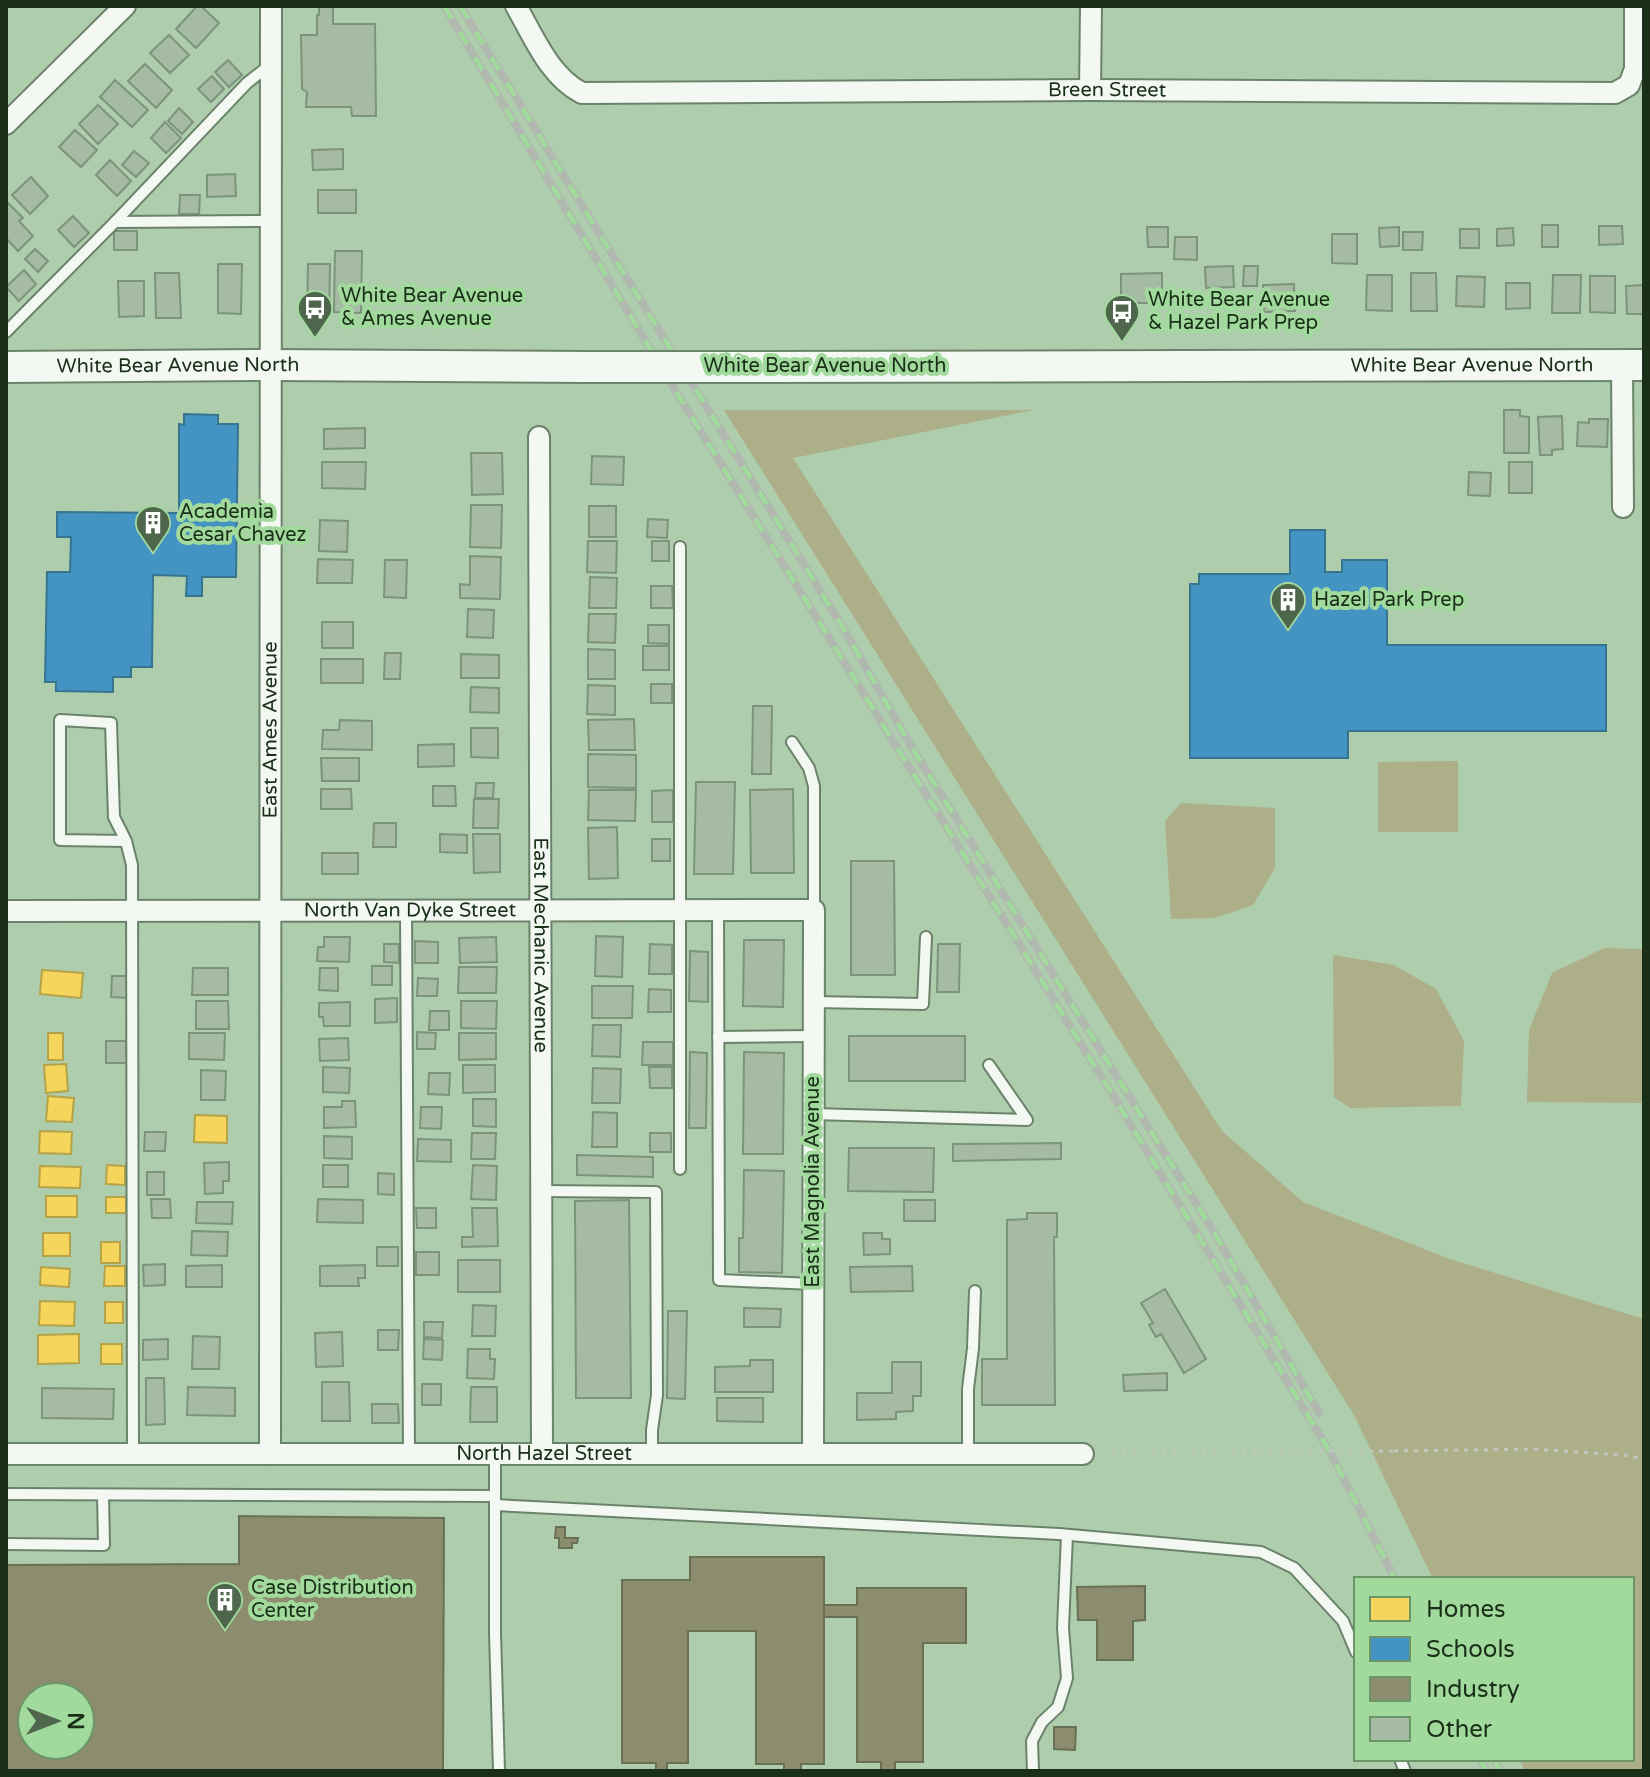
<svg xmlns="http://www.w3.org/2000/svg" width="1650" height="1777" font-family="'Varela Round',sans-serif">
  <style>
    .green { fill: #adaf89 }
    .homes { fill: #f6d55c; stroke: #b4a348; stroke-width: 2 }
    .schools { fill: #4393c3; stroke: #367590; stroke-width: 2 }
    .industry { fill: #8c8c6e; stroke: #6a7054; stroke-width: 2; fill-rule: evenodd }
    .building { fill: #a5bba3; stroke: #7c947c; stroke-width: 2 }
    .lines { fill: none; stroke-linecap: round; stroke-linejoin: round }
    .service-casing { stroke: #6b836a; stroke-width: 14 }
    .minor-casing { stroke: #6b836a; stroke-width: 24 }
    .secondary-casing { stroke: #6b836a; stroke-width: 34 }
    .path { stroke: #c0c9bf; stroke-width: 3; stroke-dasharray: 4 6; stroke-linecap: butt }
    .service { stroke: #f3f8f3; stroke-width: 10 }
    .minor { stroke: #f3f8f3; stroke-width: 20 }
    .secondary { stroke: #f3f8f3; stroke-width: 30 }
    .rail-casing { stroke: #b0b8af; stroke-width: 8 }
    .rail { stroke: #a2da9e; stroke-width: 5; stroke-dasharray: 15; stroke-linecap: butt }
    .secondary-bridge-casing { stroke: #6b836a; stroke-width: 34; stroke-linecap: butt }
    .path-bridge { stroke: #c0c9bf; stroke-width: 3; stroke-dasharray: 4 6; stroke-linecap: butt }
    .secondary-bridge { stroke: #f3f8f3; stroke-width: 30 }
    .labels { text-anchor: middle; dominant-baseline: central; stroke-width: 8; stroke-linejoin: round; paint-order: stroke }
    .street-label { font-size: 20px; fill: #192f18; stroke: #a2da9e }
    .poi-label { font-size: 20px; fill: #192f18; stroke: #a2da9e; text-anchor: start }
  </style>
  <rect width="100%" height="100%" fill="#aecdac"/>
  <g class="green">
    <path d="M724,410H1034L793,458L1222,1131L1303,1202L1450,1259L1644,1319V1771H1525L1519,1759H1632V1579H1433L1354,1415Z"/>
    <path d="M1458,761V832H1378V762Z"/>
    <path d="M1181,803L1275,808V868L1253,905L1215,918L1171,919L1165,821Z"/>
    <path d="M1604,948L1644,949V1103L1527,1102L1529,1030L1552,973Z"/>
    <path d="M1333,955L1394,965L1436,989L1464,1041L1461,1106L1350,1108L1334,1097Z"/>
  </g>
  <g class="homes">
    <path d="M42,970L83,973L81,998L40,994Z"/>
    <rect x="48" y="1033" width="15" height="27"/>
    <path d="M66,1064L68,1091L46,1093L44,1065Z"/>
    <path d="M48,1096L74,1098L72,1122L46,1121Z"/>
    <path d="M195,1115L227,1116V1143L194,1142Z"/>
    <path d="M40,1131L72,1132L71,1154L39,1153Z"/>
    <path d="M107,1165L125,1166V1185L106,1184Z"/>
    <path d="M40,1166L81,1167L80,1188L39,1187Z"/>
    <rect x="46" y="1196" width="31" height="21"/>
    <rect x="106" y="1197" width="20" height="16"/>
    <rect x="43" y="1233" width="27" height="23"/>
    <rect x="101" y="1242" width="19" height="21"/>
    <path d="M105,1266H125V1286H104Z"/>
    <path d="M41,1267L70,1269L69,1287L40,1285Z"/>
    <path d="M40,1301L75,1302L74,1326L39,1325Z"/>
    <rect x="105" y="1302" width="18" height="21"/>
    <path d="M79,1334V1363L38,1364V1335Z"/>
    <rect x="101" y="1344" width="21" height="20"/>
  </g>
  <g class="schools">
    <path d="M184,414L218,415V424H238L236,577H202V596H186L187,576L153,575L152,667H131V677H113V692L56,691V682H45L47,572H70L71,537H57V512L179,513V424L184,425Z"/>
    <path d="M1290,530H1325V572H1342V560H1387V645H1606V731H1348V758H1190V584H1199V574H1290Z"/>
  </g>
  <g class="industry">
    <path d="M239,1516L444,1518L443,1771H6V1565L239,1564ZM32,1697H80V1745H32Z"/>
    <path d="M556,1527H565V1538H578L577,1543H572V1548H559V1538H555Z"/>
    <path d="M690,1557H824V1764H801V1771H784V1764H756V1631H688V1763H667V1771H656V1763H622V1580H690Z"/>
    <path d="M1145,1586V1620L1133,1621V1660H1097V1620H1078L1077,1587Z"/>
    <path d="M857,1588H966V1643H923V1762H895V1771H881V1762H857V1617H824V1605H857Z"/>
    <path d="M1054,1727H1076L1075,1750L1054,1749Z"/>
  </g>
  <g class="building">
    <path d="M197,6H201L219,23L196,48L176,29Z"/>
    <path d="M319,6H333V24H375L376,116H352L351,107H306L307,92L302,89L301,35H317V15H319Z"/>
    <path d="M169,35L189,55L170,73L150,53Z"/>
    <path d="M228,60L242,75L229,87L215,72Z"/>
    <path d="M145,64L172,90L156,108L128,81Z"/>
    <path d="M212,76L224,89L211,102L198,89Z"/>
    <path d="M115,80L148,110L132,127L100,97Z"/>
    <path d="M98,105L118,124L98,144L79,124Z"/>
    <path d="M179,108L193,122L182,134L168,121Z"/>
    <path d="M165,122L181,138L166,153L151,138Z"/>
    <path d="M75,130L97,150L81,167L59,147Z"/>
    <path d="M343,149V169L313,170L312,150Z"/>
    <path d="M134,151L149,163L136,177L122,165Z"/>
    <path d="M110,160L131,181L117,196L96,175Z"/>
    <path d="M235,174L236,196L207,197V175Z"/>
    <path d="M31,177L48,196L30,214L12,195Z"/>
    <rect x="318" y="190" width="38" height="23"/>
    <path d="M180,195H200L199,214H179Z"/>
    <path d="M7,202L23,218L19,221L33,236L18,251L6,238Z"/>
    <path d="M73,216L89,233L74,247L58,230Z"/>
    <rect x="1542" y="225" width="16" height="22"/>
    <path d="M1599,226H1622L1623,244L1599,245Z"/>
    <path d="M1147,227H1168V247H1148Z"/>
    <path d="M1399,227V246L1380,247L1379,228Z"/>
    <path d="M1513,228L1514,245L1497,246V229Z"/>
    <rect x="1460" y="229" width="19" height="19"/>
    <rect x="114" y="231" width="23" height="19"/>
    <path d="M1403,232H1423L1422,250H1403Z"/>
    <path d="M1332,234H1357V264L1332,263Z"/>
    <path d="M1175,237H1197V260L1174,259Z"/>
    <path d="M35,249L48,261L38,272L25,259Z"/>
    <path d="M335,251H362L361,313L334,312Z"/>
    <path d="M218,264H242L241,314L218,313Z"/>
    <path d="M308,264H330L329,317H307Z"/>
    <path d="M1233,266L1234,287L1206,288L1205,267Z"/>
    <path d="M1244,266H1258L1257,286H1243Z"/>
    <path d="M24,270L36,284L19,301L6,287Z"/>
    <path d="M155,273H179L181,318H156Z"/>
    <path d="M1162,273V303H1121V274Z"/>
    <path d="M1411,273H1436L1437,311H1411Z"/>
    <path d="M1367,275H1392V311L1366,310Z"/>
    <path d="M1553,275H1581L1580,313H1552Z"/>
    <path d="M1457,276L1485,277L1484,307L1456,306Z"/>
    <path d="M1590,276H1615V313L1590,312Z"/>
    <path d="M118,281H144V316L119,317Z"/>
    <path d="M1506,283H1530V308L1506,309Z"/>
    <path d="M1294,284L1295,311L1264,312L1263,285Z"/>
    <path d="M1644,285V314H1627L1626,286Z"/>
    <path d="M1504,410H1520V416L1529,417V453H1504Z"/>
    <path d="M1562,416L1563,449L1552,450V455H1540L1538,417Z"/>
    <path d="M1589,419H1608L1607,447L1577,446L1578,422L1589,423Z"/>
    <path d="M365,428V448L324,449V429Z"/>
    <path d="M471,453H502L503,494L472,495Z"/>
    <path d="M592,456L624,457L623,485L591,484Z"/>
    <path d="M322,462H366L365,489L322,488Z"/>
    <rect x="1509" y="462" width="23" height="31"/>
    <path d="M1469,472L1491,473L1490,496L1468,495Z"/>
    <path d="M471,505H502L501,548L470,547Z"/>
    <rect x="589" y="506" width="27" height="31"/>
    <path d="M648,519L668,520L667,538L647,537Z"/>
    <path d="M320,520L348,521L347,552L319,551Z"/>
    <path d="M588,541H617L616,573L587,572Z"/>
    <rect x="652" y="541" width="17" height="20"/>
    <path d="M470,556L501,557L500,599L460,598V584L470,585Z"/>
    <path d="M318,559L353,560L352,583H317Z"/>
    <path d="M385,560H407L406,598L384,597Z"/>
    <path d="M590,577L617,578L616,608H589Z"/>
    <path d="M651,586H672L673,608H651Z"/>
    <path d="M468,609L494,610L493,638L467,637Z"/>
    <path d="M589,614H616L615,643L588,642Z"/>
    <rect x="322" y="622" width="31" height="26"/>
    <path d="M648,625H669V644L648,643Z"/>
    <rect x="643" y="646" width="26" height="24"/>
    <path d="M588,649L615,650V679H588Z"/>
    <path d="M385,653H401L400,679H384Z"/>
    <path d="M461,654L499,655V678H461Z"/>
    <rect x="321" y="659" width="42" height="24"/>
    <rect x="651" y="684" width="21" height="19"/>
    <path d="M588,685L615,686V715L587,714Z"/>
    <path d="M471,687L499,688V713L470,712Z"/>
    <path d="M753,706H772L771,774H752Z"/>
    <path d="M634,719L635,750H589L588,720Z"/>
    <path d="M340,720L372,721V750L322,749L323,730H339Z"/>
    <path d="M471,728H498V758L471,757Z"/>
    <path d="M454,744V766L418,767V745Z"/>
    <path d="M588,754L636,755V788L588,787Z"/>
    <path d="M321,758H359V781H322Z"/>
    <path d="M696,782H735L733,874H694Z"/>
    <path d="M476,783H494L493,798H475Z"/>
    <path d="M433,786H455L456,806H433Z"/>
    <path d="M321,789H351L352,809H321Z"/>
    <path d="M793,789L794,873H751L750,790Z"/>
    <path d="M589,790H636L635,821L588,820Z"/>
    <path d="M673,790V822H652V791Z"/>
    <path d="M474,799H499L498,828H473Z"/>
    <path d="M374,823H396V847H373Z"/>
    <path d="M617,827L618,878L589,879L588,828Z"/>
    <path d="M440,834L467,835V853L440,852Z"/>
    <path d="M473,834H500V872L474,873Z"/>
    <rect x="652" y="839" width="18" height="22"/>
    <rect x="322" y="853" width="36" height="21"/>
    <path d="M851,861H894L895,975H851Z"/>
    <path d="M596,936L623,937L622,977L595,976Z"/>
    <path d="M324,937H350L349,962L317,961L318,947H324Z"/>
    <path d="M496,937L497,962L460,963L459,938Z"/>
    <path d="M744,940H784L783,1007L743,1006Z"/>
    <path d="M415,941L438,942V963H415Z"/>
    <path d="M384,944H399V963L384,962Z"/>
    <path d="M650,944L672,945V974H649Z"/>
    <path d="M938,944H960L959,992H937Z"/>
    <path d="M690,951L708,952V1002L689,1001Z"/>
    <rect x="372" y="966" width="20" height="19"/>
    <path d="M459,967H497L496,993H458Z"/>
    <path d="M193,968H228V995H192Z"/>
    <path d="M320,968H338V991L319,990Z"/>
    <path d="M112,976H128L127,998L111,997Z"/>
    <path d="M418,978L438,979L437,996H417Z"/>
    <path d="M592,986H633L632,1018H592Z"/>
    <path d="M649,989L671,990V1012H648Z"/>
    <path d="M397,998V1022L375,1023V999Z"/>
    <path d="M196,1001H228L229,1029H196Z"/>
    <path d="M461,1001H497L496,1029L461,1028Z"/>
    <path d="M350,1002V1026H324L323,1017H319V1003Z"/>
    <path d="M430,1011H449V1030H429Z"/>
    <path d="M593,1025H621L620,1057L592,1056Z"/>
    <path d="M417,1032L436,1033L435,1049H417Z"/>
    <path d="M189,1033H225L224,1060L189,1059Z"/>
    <path d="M459,1033H496V1059L459,1060Z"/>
    <rect x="849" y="1036" width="116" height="45"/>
    <path d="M348,1038L349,1060L320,1061L319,1039Z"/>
    <path d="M106,1041H126L127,1063H106Z"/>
    <path d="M643,1042H673V1065H642Z"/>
    <path d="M690,1052L707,1053L706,1128H689Z"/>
    <path d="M744,1052L784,1053L783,1154H743Z"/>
    <path d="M463,1065H495V1092L463,1093Z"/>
    <path d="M323,1067L350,1068L349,1093L323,1092Z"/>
    <path d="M649,1067H672V1088H650Z"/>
    <path d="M593,1068L621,1069L620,1103H592Z"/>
    <path d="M201,1070L226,1071L225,1100H201Z"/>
    <path d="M429,1073H450L449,1095L428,1094Z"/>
    <path d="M473,1099H496V1127L473,1126Z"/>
    <path d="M342,1101H355L356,1127L324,1128V1107H342Z"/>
    <path d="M421,1107H442L441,1129L420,1128Z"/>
    <path d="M593,1112L617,1113V1147H592Z"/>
    <path d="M145,1132H166L165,1151H144Z"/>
    <path d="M472,1133H496L495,1159H471Z"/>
    <rect x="650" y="1133" width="21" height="19"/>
    <path d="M324,1136L352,1137V1159L324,1158Z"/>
    <path d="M418,1139L451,1140V1162L417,1161Z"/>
    <path d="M1061,1143V1159L953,1161V1144Z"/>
    <path d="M849,1148H934L933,1192L848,1191Z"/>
    <path d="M577,1155L653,1157V1177L577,1175Z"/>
    <path d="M229,1162V1181H223V1193L205,1194L204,1163Z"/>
    <rect x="323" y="1165" width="25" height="22"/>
    <path d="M473,1165L497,1166L496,1200L471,1199Z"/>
    <path d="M744,1170L784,1171L782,1273L739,1272V1238H743Z"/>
    <rect x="147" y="1172" width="17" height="23"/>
    <path d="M378,1173L394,1174V1195L378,1194Z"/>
    <path d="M151,1199H170L171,1218H152Z"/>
    <path d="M318,1199L363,1200V1223L317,1222Z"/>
    <path d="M629,1200L631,1398H576L575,1201Z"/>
    <rect x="904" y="1200" width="31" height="21"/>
    <path d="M197,1202H233L232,1224L196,1223Z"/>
    <path d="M416,1208H436V1228H417Z"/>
    <path d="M472,1208H497L498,1246L462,1247V1237H473Z"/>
    <path d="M1027,1213H1057V1237H1054L1055,1405H982V1359H1007V1220L1027,1219Z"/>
    <path d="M192,1231L228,1232L227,1256L191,1255Z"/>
    <path d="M863,1233H882V1239H890V1254L864,1255Z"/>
    <rect x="377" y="1247" width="21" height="19"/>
    <rect x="416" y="1252" width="23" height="23"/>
    <rect x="458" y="1260" width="42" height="32"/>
    <path d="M165,1264V1285L144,1286L143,1265Z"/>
    <path d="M222,1265V1287H186V1266Z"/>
    <path d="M365,1265V1278H358L359,1286H320V1266Z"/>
    <path d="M912,1266L913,1291L851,1292L850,1267Z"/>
    <path d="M1165,1289L1206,1359L1184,1373L1161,1334L1156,1337L1149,1325L1153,1323L1141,1303Z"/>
    <path d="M473,1305L496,1306L495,1336H472Z"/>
    <path d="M744,1308L781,1309L780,1327H744Z"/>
    <path d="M668,1311H687L685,1399L667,1398Z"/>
    <path d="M424,1322H443L442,1338L424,1337Z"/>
    <path d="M378,1330H399L398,1350H378Z"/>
    <path d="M342,1332L343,1366L316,1367L315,1333Z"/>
    <path d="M193,1336L220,1337L219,1369H192Z"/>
    <path d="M168,1339V1359L143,1360V1340Z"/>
    <path d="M424,1339L443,1340L442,1360L423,1359Z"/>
    <path d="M468,1349H490V1359H495L494,1379L467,1378Z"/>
    <path d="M750,1360H773V1392H715V1367L750,1366Z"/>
    <path d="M892,1362H921V1396H913V1411L896,1412V1419L857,1420V1393H892Z"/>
    <path d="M1167,1373V1390L1124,1391L1123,1375Z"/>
    <path d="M146,1378H164L165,1424L146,1425Z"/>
    <path d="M322,1382H349L350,1421H322Z"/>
    <rect x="422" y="1384" width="19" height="21"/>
    <path d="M188,1387L235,1388V1416L187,1415Z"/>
    <path d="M471,1387H497V1422H470Z"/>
    <path d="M42,1388L114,1389L113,1419L42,1418Z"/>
    <path d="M717,1398H763V1422L717,1421Z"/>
    <path d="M372,1404H398L399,1423H372Z"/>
  </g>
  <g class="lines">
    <defs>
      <g id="service">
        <path d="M115,222L271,221"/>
        <path d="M6,332L115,222L247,83L270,65"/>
        <path d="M680,547V1169"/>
        <path d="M792,742L809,768L814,786V910"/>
        <path d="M126,841L60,840V720L111,723L114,817L126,841L132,865L133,1454"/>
        <path d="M406,910L409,1454"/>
        <path d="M718,910L719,1280L813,1284"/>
        <path d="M814,1002L923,1004L926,937"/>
        <path d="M718,1037L813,1036"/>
        <path d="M813,1114L1027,1120L989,1065"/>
        <path d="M541,1191L656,1192L657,1395L652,1430V1454"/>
        <path d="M495,1454V1633L499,1771"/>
        <path d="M968,1454V1389L973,1348L975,1291"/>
        <path d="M6,1494L495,1496"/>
        <path d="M495,1505L1059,1534L1261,1552L1294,1568L1343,1621L1356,1652"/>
        <path d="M6,1544L104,1545L103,1495"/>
        <path d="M1400,1759L1405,1771"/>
        <path d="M1033,1771L1032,1741L1042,1722L1058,1707L1067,1678L1063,1628L1067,1535"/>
      </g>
      <g id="minor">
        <path id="s1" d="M516,6C534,37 549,76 582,93L1090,90L1615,93L1629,85L1635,69V6"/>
        <path d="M1090,90L1091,6"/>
        <path d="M6,124L125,6"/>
        <path d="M1622,365L1623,507"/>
        <path id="s2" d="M539,437L542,1454"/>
        <path id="s3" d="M6,911L814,910L813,1454"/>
        <path id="s4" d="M6,1454H1083"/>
        <path id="s5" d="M270,1454L271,6"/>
      </g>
      <g id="secondary">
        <path id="s6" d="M6,367L270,365L588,367"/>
        <path id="s7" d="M742,367L1644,365"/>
      </g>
    </defs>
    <use href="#service" class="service-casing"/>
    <use href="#minor" class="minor-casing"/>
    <use href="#secondary" class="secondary-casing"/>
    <g class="path">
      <path d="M1394,1451L1534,1449L1624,1455L1644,1459"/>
      <path d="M1102,1453L1259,1451"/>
    </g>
    <use href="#service" class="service"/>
    <use href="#minor" class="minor"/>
    <use href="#secondary" class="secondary"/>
    <defs>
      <g id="rail">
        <path d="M444,6L672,385L1109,1089L1330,1452L1395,1579"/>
        <path d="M460,6L584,209L842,626L911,746L1215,1234L1319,1413"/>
        <path d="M1481,1759L1486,1771"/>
        <path d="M1494,1759L1500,1771"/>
      </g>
    </defs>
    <use href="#rail" class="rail-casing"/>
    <use href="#rail" class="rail"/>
    <defs>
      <path id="secondary-bridge" d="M588,367H742"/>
    </defs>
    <use href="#secondary-bridge" class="secondary-bridge-casing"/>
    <path class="path-bridge" d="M1259,1451H1394"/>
    <use href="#secondary-bridge" class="secondary-bridge"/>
  </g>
  <defs>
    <symbol id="bus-pin" viewBox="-11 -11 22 30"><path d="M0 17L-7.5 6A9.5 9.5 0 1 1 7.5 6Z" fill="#4d664c" stroke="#a2da9e"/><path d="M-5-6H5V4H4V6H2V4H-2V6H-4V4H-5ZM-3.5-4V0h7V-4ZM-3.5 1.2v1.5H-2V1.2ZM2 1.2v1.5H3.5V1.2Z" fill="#fff"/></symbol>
    <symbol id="building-pin" viewBox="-11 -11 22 30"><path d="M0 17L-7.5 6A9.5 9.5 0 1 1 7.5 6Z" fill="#4d664c" stroke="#a2da9e"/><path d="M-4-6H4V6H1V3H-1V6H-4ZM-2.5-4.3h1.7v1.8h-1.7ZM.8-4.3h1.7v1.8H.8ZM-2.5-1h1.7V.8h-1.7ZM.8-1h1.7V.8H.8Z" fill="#fff"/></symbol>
  </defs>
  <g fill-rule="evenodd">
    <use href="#bus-pin" x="295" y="288" width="40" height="54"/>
    <use href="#bus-pin" x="1102" y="292" width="40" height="54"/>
    <use href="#building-pin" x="133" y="503" width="40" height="54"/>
    <use href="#building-pin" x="1268" y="580" width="40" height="54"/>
    <use href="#building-pin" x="205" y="1580" width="40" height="54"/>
  </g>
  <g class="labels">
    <g class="street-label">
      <text stroke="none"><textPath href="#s1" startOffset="636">Breen Street</textPath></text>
      <text stroke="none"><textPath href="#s7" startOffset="730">White Bear Avenue North</textPath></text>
      <text stroke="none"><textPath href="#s6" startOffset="172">White Bear Avenue North</textPath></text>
      <text x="825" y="366">White Bear Avenue North</text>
      <text stroke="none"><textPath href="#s5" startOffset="724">East Ames Avenue</textPath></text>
      <text stroke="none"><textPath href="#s3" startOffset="404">North Van Dyke Street</textPath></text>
      <text stroke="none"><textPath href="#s2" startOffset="508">East Mechanic Avenue</textPath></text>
      <text transform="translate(813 1182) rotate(-90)">East Magnolia Avenue</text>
      <text stroke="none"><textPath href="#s4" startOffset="538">North Hazel Street</textPath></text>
    </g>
    <g class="poi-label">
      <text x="341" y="296">White Bear Avenue<tspan x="341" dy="23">&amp; Ames Avenue</tspan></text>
      <text x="1148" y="300">White Bear Avenue<tspan x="1148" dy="23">&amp; Hazel Park Prep</tspan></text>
      <text x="179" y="512">Academia<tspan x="179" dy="23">Cesar Chavez</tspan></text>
      <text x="1314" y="600">Hazel Park Prep</text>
      <text x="251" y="1588">Case Distribution<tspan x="251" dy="23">Center</tspan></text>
    </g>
  </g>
  <rect width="1650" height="1777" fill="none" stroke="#192f18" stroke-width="16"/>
  <rect x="1354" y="1577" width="280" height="184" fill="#a2da9e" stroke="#6b9668" stroke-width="2"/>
  <rect x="1370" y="1597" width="40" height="24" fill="#f6d55c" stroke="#6b9668" stroke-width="2"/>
  <text x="1426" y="1617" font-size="24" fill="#192f18">Homes</text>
  <rect x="1370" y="1637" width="40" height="24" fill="#4393c3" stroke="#6b9668" stroke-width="2"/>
  <text x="1426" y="1657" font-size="24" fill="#192f18">Schools</text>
  <rect x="1370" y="1677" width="40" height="24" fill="#8c8c6e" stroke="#6b9668" stroke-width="2"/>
  <text x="1426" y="1697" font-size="24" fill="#192f18">Industry</text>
  <rect x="1370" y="1717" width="40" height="24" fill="#a5bba3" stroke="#6b9668" stroke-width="2"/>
  <text x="1426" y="1737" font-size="24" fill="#192f18">Other</text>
  <g transform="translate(56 1721) rotate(90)"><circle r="38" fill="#a2da9e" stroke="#6b9668" stroke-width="2"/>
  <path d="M0-6L14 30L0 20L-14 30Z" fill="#4d664c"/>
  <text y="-12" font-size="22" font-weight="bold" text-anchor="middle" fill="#192f18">N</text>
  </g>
</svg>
